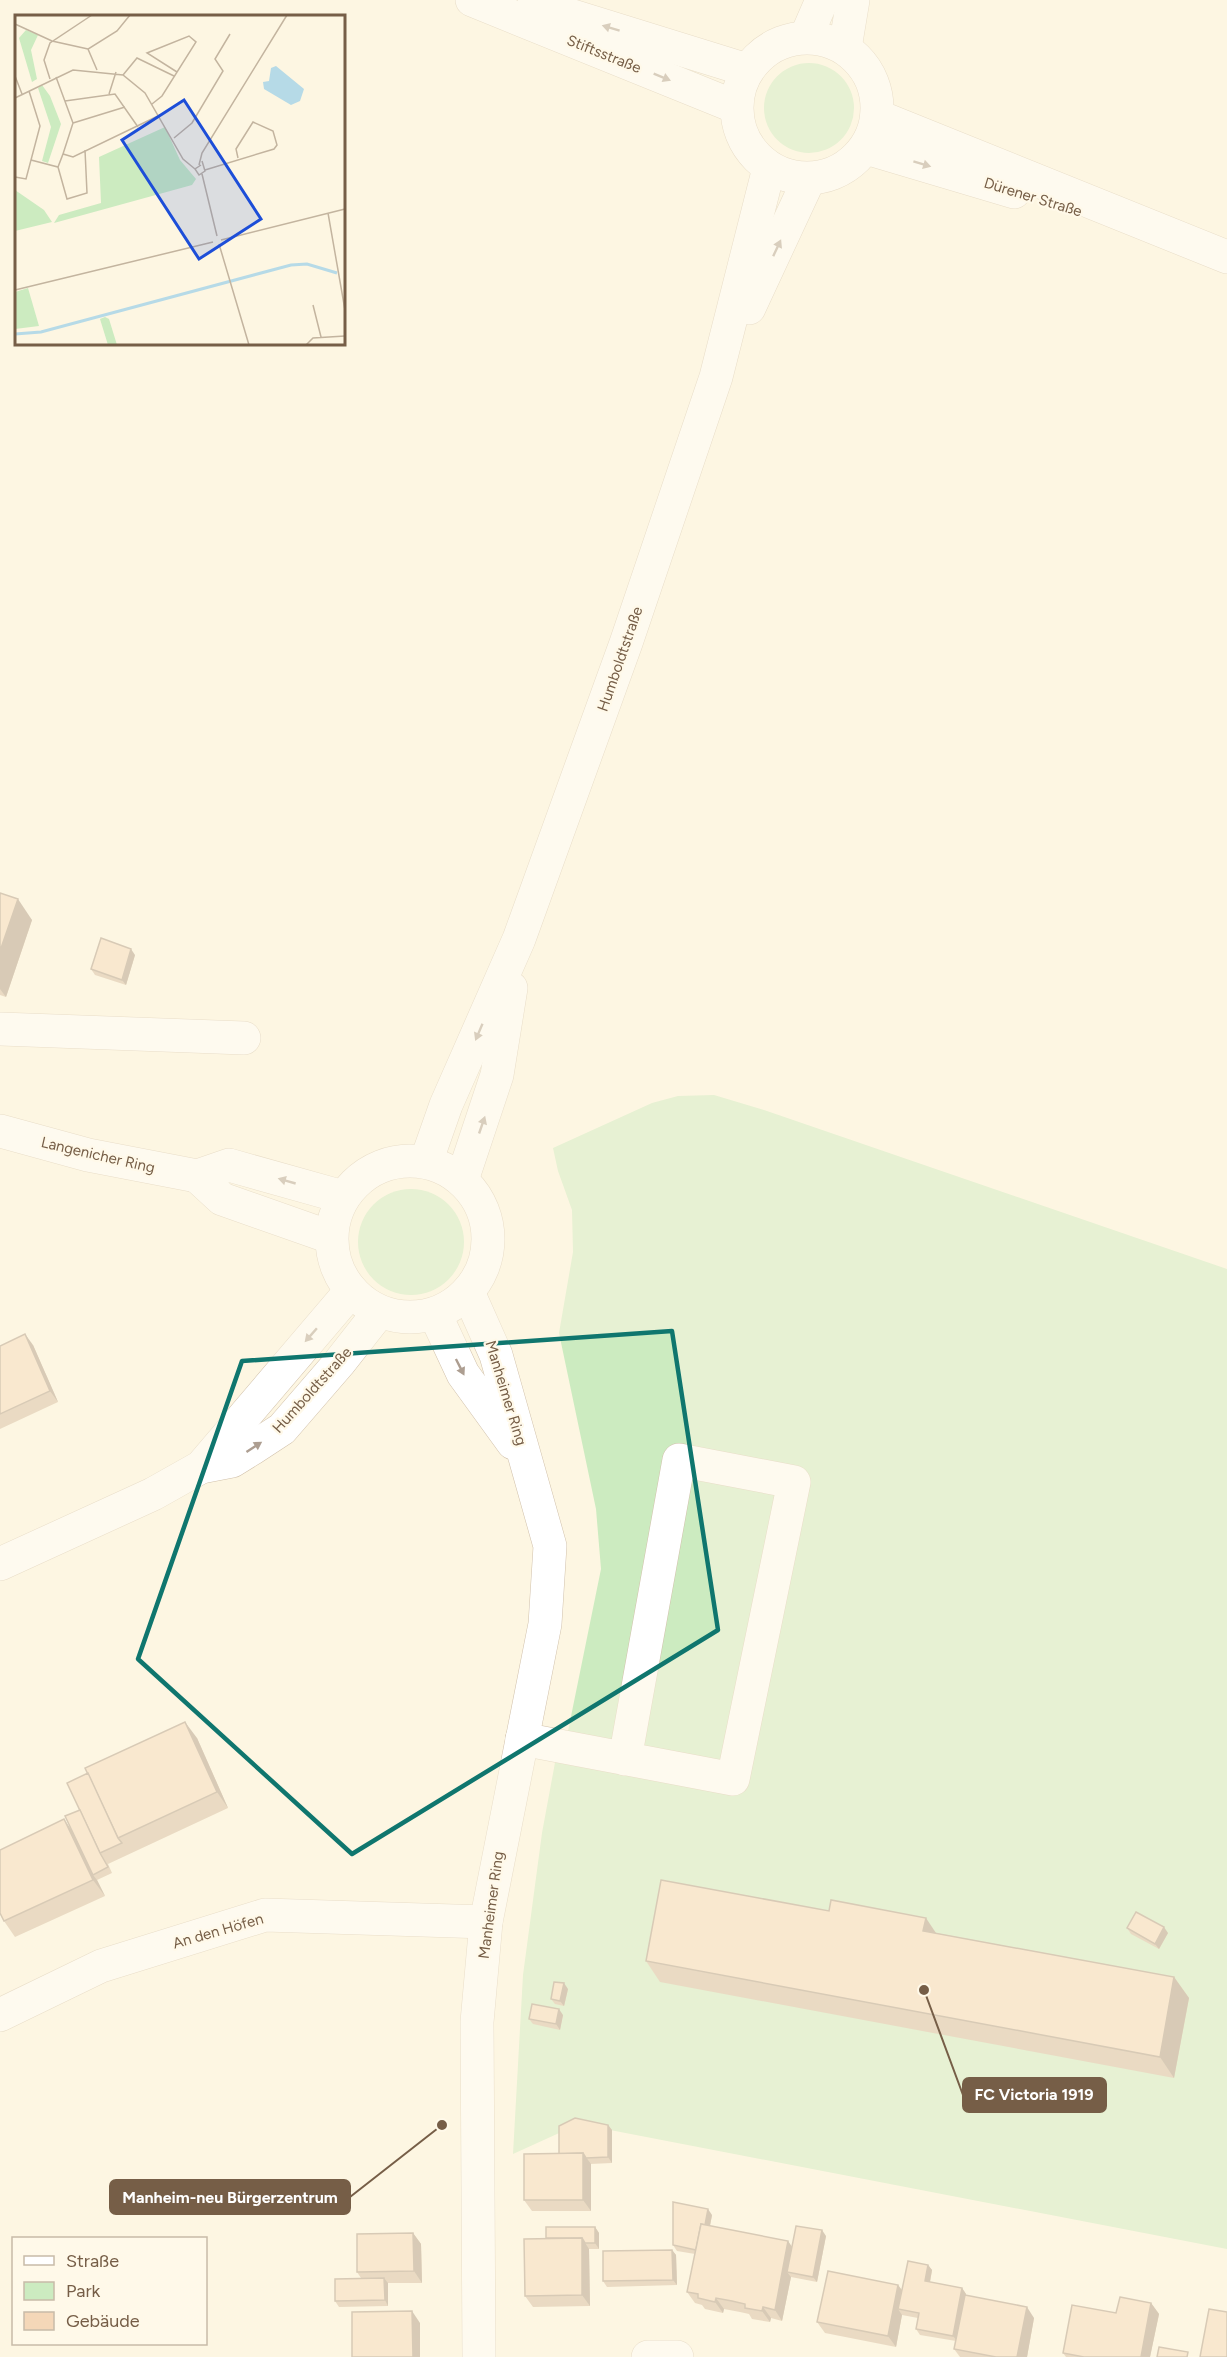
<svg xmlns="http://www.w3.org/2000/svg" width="1227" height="2357" font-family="Figtree,sans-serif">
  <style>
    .green { fill: #ccebc0 }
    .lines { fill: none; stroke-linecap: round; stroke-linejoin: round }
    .minor-casing { stroke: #d1c1ab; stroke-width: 34 }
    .minor { stroke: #fff; stroke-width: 33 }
    .wall { fill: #d2b99e }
    .shaded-wall { fill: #ab9681 }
    .building { fill: #f4d7b8; stroke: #ab9681; stroke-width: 1.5 }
    .oneway { fill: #ad9e91 }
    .marked { fill: none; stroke: #0f766e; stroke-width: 4.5; stroke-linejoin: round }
    .labels { text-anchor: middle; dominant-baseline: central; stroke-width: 4.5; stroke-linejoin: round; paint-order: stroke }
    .street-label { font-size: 15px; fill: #765e47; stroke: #fff9e9 }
    .inset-river { fill: none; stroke: #b6dae7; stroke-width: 3 }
    .inset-road { fill: none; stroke: #c3b49f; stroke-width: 1.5 }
    .view { fill: #1d4ed8; fill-opacity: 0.15; stroke: #1d4ed8; stroke-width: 3 }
    .inset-edge { fill: none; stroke: #765e47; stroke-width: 3 }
    .leader { fill: none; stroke: #765e47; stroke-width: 2 }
    .callout-dot { fill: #765e47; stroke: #fff9e9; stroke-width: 2 }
    .callout { fill: #765e47; stroke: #765e47; stroke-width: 2 }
    .callout-label { font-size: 16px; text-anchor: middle; font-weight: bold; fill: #fff }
  </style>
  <rect width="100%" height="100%" fill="#fdf6e2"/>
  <g class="green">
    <circle cx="809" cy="108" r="45"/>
    <path d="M714,1095L764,1110L1227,1269V2249L579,2124L513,2154L523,1975L542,1833L559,1741L567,1736L601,1569L596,1509L559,1333L573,1252L572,1210L558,1171L553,1148L652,1103L678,1096Z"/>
    <circle cx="411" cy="1242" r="53"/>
  </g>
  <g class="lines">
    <defs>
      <g id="minor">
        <path d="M472,0L736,107"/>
        <path d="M534,4L747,70"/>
        <path d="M806,37L822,0"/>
        <circle cx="807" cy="108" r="70"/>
        <path d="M845,48L853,0"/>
        <path d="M877,116L1227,257"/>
        <path d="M866,148L1014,192"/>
        <path d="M749,308L809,179"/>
        <path d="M1,1029L244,1038"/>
        <path d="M0,1131L88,1155L197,1176L229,1165L343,1197"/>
        <circle cx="410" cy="1239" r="78"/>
        <path d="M426,1162L446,1105L519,939L626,643L716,377L769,168"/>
        <path d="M197,1176L222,1199L330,1237"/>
        <path d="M462,1180L497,1075L511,988"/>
        <path d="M468,1292L496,1355L550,1546L545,1624L486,1922L477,2022L479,2357"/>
        <path d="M435,1314L463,1374L513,1443"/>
        <path d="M201,1467L350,1292"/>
        <path d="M0,1564L153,1494L201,1467L232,1461L253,1448L282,1429L339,1363L379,1312"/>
        <path d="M522,1739L733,1779L794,1482L679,1460L625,1759"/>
        <path d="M0,2015L101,1966L265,1915L486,1922"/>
        <path d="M648,2357H677"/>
      </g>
    </defs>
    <use href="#minor" class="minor-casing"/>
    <use href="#minor" class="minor"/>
  </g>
  <g class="wall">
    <path d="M0,893L32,920L6,997L0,995Z"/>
    <path d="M135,955L126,985L95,975L91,969Z"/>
    <path d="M33,1345L58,1402L0,1429V1346Z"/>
    <path d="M197,1738L228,1808L108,1864L112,1873L97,1880L105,1896L15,1937L4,1921L72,1832L80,1810Z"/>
    <path d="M1127,1928L1168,1933L1159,1949L1131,1934Z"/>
    <path d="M936,1933L1174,1977L1189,1998L1174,2078L660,1982L646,1961Z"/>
    <path d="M568,1989L564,2006L555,2004L551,1999Z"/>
    <path d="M563,2015L560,2030L533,2024L529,2019Z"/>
    <path d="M608,2125L612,2130V2163L590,2164L591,2211H532L524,2200L559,2154Z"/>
    <path d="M712,2215L710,2226L788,2241L792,2247L826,2236L817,2282L791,2277L782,2321L771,2318L770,2322L752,2319L749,2314L740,2312L724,2309L723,2313L705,2309L702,2305L695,2303L687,2292L695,2254L677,2251L673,2245Z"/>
    <path d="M595,2227L599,2233V2249H589L590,2306L533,2307L525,2296L546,2238Z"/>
    <path d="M413,2233L421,2244L422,2283H388V2306L339,2307L335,2301L361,2278L357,2272Z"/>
    <path d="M672,2250L676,2255L677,2285L607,2287L603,2281Z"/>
    <path d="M928,2265L932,2270L930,2282L962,2288L966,2294V2295L1034,2318L1027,2357H960L954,2349L956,2341L920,2335L916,2329L918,2318L902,2315L896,2347L825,2333L817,2322L898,2285L902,2290Z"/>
    <path d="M1151,2303L1159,2314L1150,2357H1066L1063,2353L1116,2313Z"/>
  </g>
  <g class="shaded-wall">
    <path d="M18,899L32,920L6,997L0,989V951Z"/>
    <path d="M131,949L135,955L126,985L122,980Z"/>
    <path d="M25,1334L33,1345L58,1402L50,1391Z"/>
    <path d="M185,1722L197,1738L228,1808L217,1792Z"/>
    <path d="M64,1819L75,1835L93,1875L97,1880L105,1896L93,1880Z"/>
    <path d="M926,1918L940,1939L923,1931Z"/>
    <path d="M1164,1927L1168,1933L1159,1949L1155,1944Z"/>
    <path d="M1174,1977L1189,1998L1174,2078L1160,2057Z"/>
    <path d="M564,1983L568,1989L564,2006L560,2001Z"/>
    <path d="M559,2009L563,2015L560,2030L556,2024Z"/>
    <path d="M608,2125L612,2130V2163L608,2157Z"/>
    <path d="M583,2153L591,2164V2211L583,2200Z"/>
    <path d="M708,2209L712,2215L704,2256L700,2250Z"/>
    <path d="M595,2227L599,2233V2249L595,2243Z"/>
    <path d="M822,2230L826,2236L817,2282L813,2277Z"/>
    <path d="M413,2233L421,2244L422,2283L414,2271Z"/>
    <path d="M582,2238L589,2249L590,2306L582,2295Z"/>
    <path d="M788,2241L796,2253L787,2272L791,2277L782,2321L775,2310Z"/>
    <path d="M672,2250L676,2255L677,2285L673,2280Z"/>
    <path d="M928,2265L932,2270L929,2287L925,2281Z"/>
    <path d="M384,2278L388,2283V2306L385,2300Z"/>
    <path d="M898,2285L906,2296L898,2309L902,2315L896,2347L888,2336Z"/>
    <path d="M962,2288L966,2294L957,2341L953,2336Z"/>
    <path d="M716,2298L724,2309L723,2313L715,2302Z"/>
    <path d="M1151,2303L1159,2314L1150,2357H1141Z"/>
    <path d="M763,2307L771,2318L770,2322L762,2311Z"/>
    <path d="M1027,2307L1034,2318L1027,2357H1017Z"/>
    <path d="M412,2311L420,2323V2357H413Z"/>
  </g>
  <g class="building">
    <path d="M0,893L18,899L0,951Z"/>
    <path d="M101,938L131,949L122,980L91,969Z"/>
    <path d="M25,1334L50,1391L0,1414V1346Z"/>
    <path d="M185,1722L217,1792L118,1838L85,1768Z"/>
    <path d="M88,1773L118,1838L122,1843L100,1853L67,1783Z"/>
    <path d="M80,1810L100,1853L108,1867L93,1875L65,1816Z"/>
    <path d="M64,1819L93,1880L4,1921L0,1913V1850Z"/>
    <path d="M661,1880L829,1911L831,1900L926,1918L923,1931L1174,1977L1160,2057L646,1961Z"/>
    <path d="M1136,1912L1164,1927L1155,1944L1127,1928Z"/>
    <path d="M554,1982L564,1983L560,2001L551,1999Z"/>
    <path d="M532,2004L559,2009L556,2024L529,2019Z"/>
    <path d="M575,2118L608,2125V2157L586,2158L583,2153L559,2154V2126Z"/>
    <path d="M583,2153V2200H524V2154Z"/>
    <path d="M673,2202L708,2209L705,2225L701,2224L696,2250L673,2245Z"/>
    <path d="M701,2224L788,2241L775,2310L763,2307L762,2311L745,2308V2304L732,2301L716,2298L715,2302L698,2298V2294L687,2292Z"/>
    <path d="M796,2226L822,2230L813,2277L787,2272Z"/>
    <path d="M546,2227H595V2243H585L582,2238H546Z"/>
    <path d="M413,2233L414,2271L357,2272V2234Z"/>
    <path d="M582,2238V2295L525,2296L524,2239Z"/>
    <path d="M672,2250L673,2280L603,2281V2251Z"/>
    <path d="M908,2261L928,2265L925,2281L962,2288L953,2336L916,2329L919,2313L898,2309Z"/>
    <path d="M828,2271L898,2285L888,2336L817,2322Z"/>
    <path d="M384,2278L385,2300L335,2301V2279Z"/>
    <path d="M965,2295L1027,2307L1017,2357H996L954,2349Z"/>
    <path d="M1120,2297L1151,2303L1141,2357H1084L1063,2353L1072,2305L1116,2313Z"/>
    <path d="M1209,2309L1227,2312V2357H1200Z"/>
    <path d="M412,2311L413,2357H352V2312Z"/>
    <path d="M1159,2347L1188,2352L1187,2357H1157Z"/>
  </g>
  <defs><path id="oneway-solid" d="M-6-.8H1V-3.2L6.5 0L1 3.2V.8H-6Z" transform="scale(1.5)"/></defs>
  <g class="oneway">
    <use href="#oneway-solid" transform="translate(611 28) rotate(-163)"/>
    <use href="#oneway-solid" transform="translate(662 77) rotate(22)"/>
    <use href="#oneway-solid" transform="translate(922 164) rotate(17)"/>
    <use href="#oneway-solid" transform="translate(777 248) rotate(-65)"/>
    <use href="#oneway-solid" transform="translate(479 1032) rotate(113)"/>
    <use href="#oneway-solid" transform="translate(482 1125) rotate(-71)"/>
    <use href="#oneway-solid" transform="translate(287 1181) rotate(-164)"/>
    <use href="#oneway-solid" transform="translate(311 1335) rotate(131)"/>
    <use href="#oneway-solid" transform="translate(460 1367) rotate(63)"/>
    <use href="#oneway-solid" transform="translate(254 1447) rotate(-33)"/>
  </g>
  <path d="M0 0H1227V2357H0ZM672,1331L718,1630L352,1854L138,1659L242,1361Z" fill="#fdf6e2" fill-opacity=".55" fill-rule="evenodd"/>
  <path class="marked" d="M672,1331L718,1630L352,1854L138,1659L242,1361Z"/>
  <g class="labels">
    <g class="street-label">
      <text transform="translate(604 54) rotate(22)">Stiftsstraße</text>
      <text transform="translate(1033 197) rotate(17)">Dürener Straße</text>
      <text transform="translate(620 659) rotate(-71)">Humboldtstraße</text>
      <text transform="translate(98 1155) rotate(13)">Langenicher Ring</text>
      <text transform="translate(312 1390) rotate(-48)">Humboldtstraße</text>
      <text transform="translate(506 1393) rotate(73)">Manheimer Ring</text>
      <text transform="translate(491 1905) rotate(-82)">Manheimer Ring</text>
      <text transform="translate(218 1931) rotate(-16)">An den Höfen</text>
    </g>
  </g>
  <g transform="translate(15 15)">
    <rect width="330" height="330" fill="#fdf6e2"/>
    <path d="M11,15L23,20L16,35L22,64L17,67L4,23ZM27,70L35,81L46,109L33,148L27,146L36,112L23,73ZM150,112L165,145L181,164L177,170L39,208L44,200L86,188L84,142ZM0,175L29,195L37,207L0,216ZM13,273L24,311L0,314V277ZM90,302L94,304L102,330H93L85,304Z" fill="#ccebc0"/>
    <path d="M261,51L289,74L285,86L276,90L249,74L248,67L254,66L256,53Z" fill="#b6dae7"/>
    <path class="inset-river" d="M0,319L26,317L276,250L292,249L322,258"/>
    <path class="inset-road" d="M0,9L37,26L73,34M82,55L73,34L102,16L115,0M108,60L122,43L159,61M0,61L7,79M41,62L58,108L48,139M35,64L29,45L35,28L77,0M94,79L101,57M0,83L58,55L108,60L130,78L168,144L180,154M50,86L100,79L123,112M137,89L147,81L181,27L174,21L132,38L162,57M58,108L110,92M159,123L177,108L208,56L200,44L215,19M16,145L43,152L48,139L58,142L145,100M184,150L187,138L272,0M186,150L180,154L184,160L190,156L187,146M43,152L52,184L72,178L70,135M190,155L259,134L262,130L258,116L238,107L221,134L223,143M187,159L202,221M0,162L11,164L25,111L14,76M313,198L330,295M206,225L330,194M204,229L234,330M0,275L198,227M298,290L306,322M291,330L298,323L330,321"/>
    <path class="view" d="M169,85L246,204L184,244L107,125Z"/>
    <rect width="330" height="330" class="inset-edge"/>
  </g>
  <path class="leader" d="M924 1990L963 2095M442 2125L350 2197"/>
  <g class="callout-dot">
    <circle cx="924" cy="1990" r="6"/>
    <circle cx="442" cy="2125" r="6"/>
  </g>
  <g class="callout">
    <rect x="963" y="2078" width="143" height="34" rx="6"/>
    <rect x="110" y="2180" width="240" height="34" rx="6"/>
  </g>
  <g class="callout-label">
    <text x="1034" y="2100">FC Victoria 1919</text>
    <text x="230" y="2203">Manheim-neu Bürgerzentrum</text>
  </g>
  <rect x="12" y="2237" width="195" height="108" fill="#fff9e9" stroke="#c8bba8" stroke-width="1.5"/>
  <rect x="24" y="2256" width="30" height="9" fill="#ffffff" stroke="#c8bba8" stroke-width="1.5"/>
  <text x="66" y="2267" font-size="18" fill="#765e47">Straße</text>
  <rect x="24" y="2282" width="30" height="18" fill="#ccebc0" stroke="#c8bba8" stroke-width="1.5"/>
  <text x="66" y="2297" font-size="18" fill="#765e47">Park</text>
  <rect x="24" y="2312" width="30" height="18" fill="#f4d7b8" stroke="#c8bba8" stroke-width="1.5"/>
  <text x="66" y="2327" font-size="18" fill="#765e47">Gebäude</text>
</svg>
